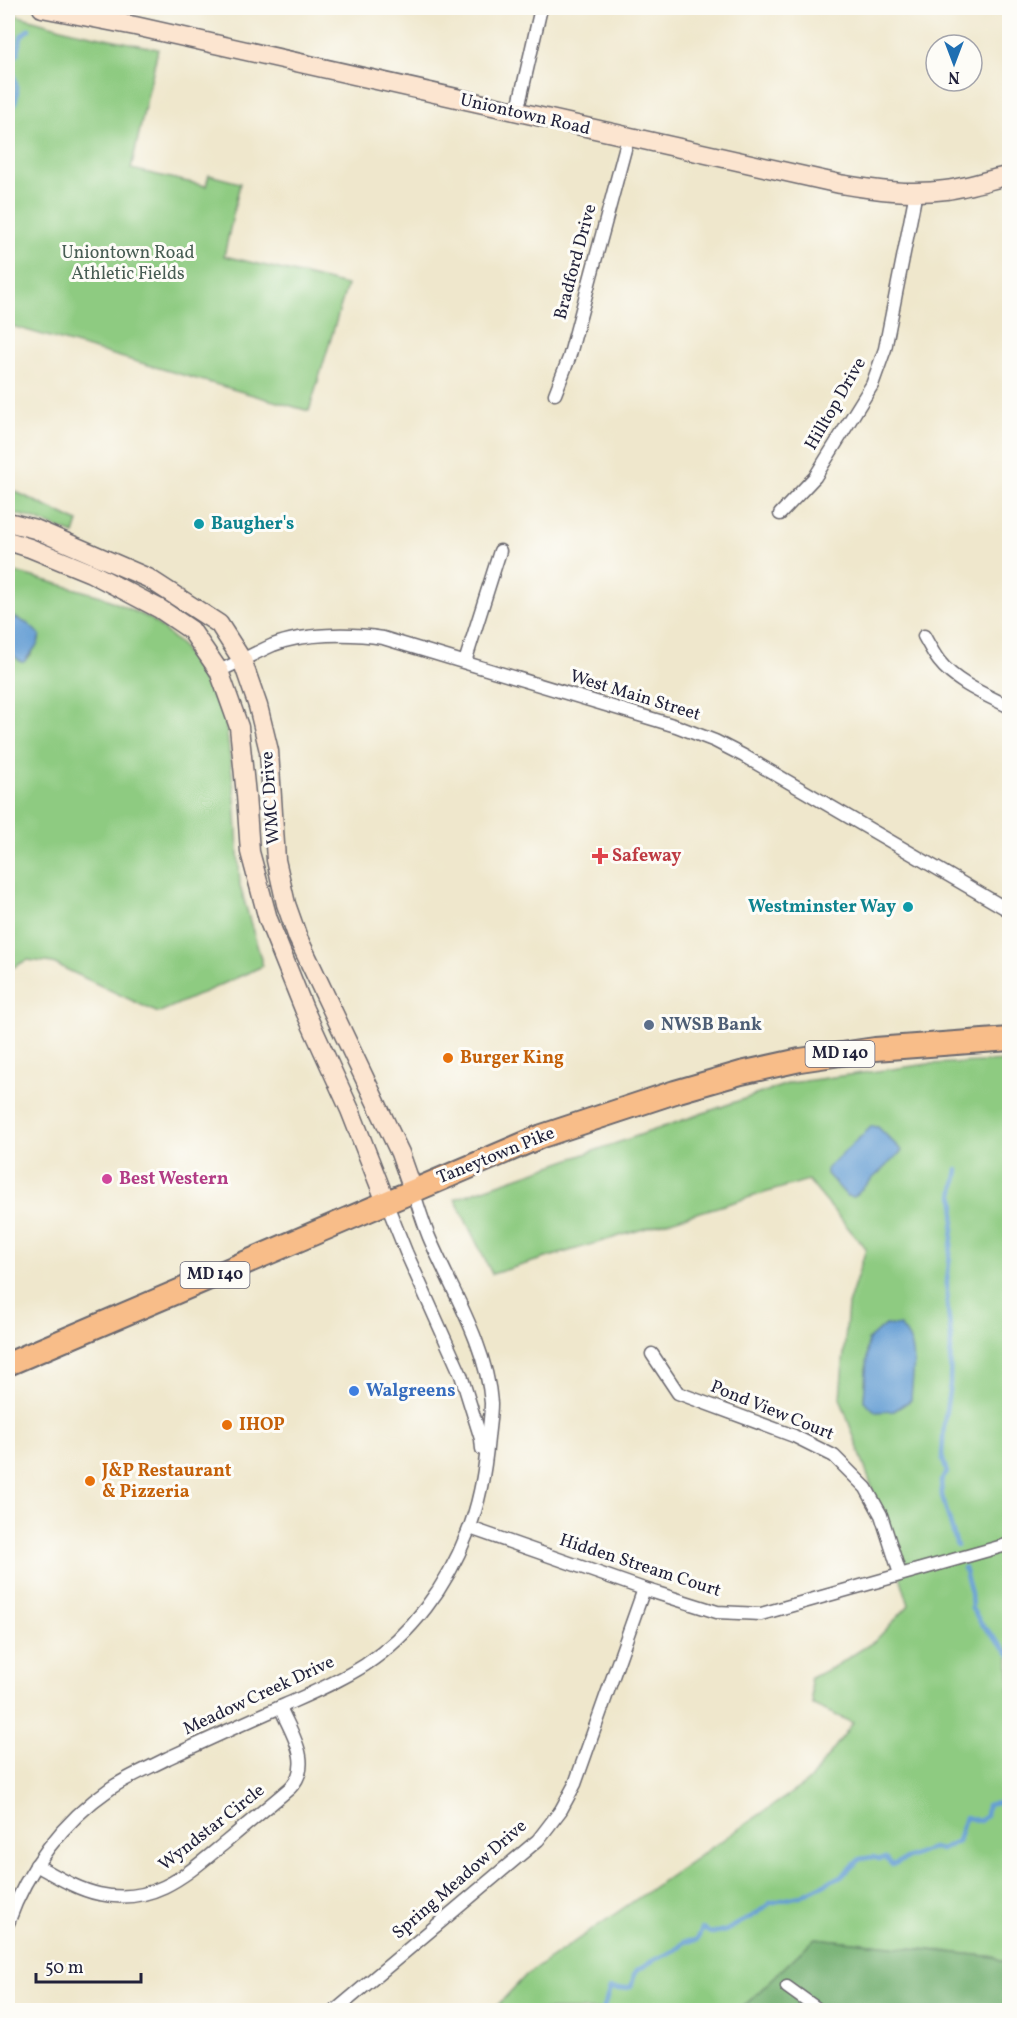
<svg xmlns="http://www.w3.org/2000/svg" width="1017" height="2018" font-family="Vollkorn,serif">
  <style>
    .green { fill: #8ecb81; stroke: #58765e; stroke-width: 1.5; fill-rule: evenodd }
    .forest { fill: #72af6f; stroke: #4a6855; stroke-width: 1.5 }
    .water { fill: #659ed4; stroke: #446088; stroke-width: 1.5 }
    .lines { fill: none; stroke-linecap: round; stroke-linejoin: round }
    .stream { stroke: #659ed4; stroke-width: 4.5 }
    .street-casing { stroke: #6a676e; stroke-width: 15 }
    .secondary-casing { stroke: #6a676e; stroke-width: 21 }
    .highway-casing { stroke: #6a676e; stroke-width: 26 }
    .street { stroke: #fff; stroke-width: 12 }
    .secondary { stroke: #fce5d0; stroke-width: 18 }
    .highway { stroke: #f8bd89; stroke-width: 22 }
    .culture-dot { fill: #0f9aa8; stroke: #fdfcf7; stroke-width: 2 }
    .health-dot { fill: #e0444e; stroke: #fdfcf7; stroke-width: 2 }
    .service-dot { fill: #5c6f8a; stroke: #fdfcf7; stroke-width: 2 }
    .food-dot { fill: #e8710a; stroke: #fdfcf7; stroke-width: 2 }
    .hotel-dot { fill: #d1479c; stroke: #fdfcf7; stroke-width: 2 }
    .shop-dot { fill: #3f7fe0; stroke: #fdfcf7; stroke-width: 2 }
    .labels { text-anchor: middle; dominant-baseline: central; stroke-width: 6; stroke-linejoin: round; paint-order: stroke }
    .shield { fill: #fdfcf7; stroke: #646373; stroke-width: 1.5 }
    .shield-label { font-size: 16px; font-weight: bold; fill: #22223b }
    .street-label { font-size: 18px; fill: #22223b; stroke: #fdfcf7 }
    .park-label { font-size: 18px; fill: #485d54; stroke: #fdfcf7 }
    .culture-label { font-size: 18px; font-weight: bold; fill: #0d838f; stroke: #fdfcf7; text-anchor: start }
    .health-label { font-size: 18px; font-weight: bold; fill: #be3a42; stroke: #fdfcf7; text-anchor: start }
    .service-label { font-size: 18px; font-weight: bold; fill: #4e5e75; stroke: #fdfcf7; text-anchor: start }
    .food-label { font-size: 18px; font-weight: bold; fill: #c56008; stroke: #fdfcf7; text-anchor: start }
    .hotel-label { font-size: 18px; font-weight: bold; fill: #b23c85; stroke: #fdfcf7; text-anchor: start }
    .shop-label { font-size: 18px; font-weight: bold; fill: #366cbe; stroke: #fdfcf7; text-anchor: start }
  </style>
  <rect width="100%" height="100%" fill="#fdfcf7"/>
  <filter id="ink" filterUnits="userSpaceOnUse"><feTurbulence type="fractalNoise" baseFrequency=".0167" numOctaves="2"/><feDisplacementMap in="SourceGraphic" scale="12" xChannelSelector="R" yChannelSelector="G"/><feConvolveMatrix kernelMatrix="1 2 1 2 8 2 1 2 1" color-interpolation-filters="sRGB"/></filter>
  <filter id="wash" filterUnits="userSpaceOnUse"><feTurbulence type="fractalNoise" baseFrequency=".008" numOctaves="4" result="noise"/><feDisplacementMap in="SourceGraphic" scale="24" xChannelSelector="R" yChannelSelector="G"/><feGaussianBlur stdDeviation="1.35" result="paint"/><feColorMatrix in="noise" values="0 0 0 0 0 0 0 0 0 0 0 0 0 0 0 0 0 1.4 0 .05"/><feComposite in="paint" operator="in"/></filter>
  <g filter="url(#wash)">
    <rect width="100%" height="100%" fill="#efe7cc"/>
    <g class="green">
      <path d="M8,13L72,31L158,49L131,169L206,186L209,175L240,183L224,256L347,285L309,411L8,325Z"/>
      <path d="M8,488L78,522L74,534L32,518L8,512Z"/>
      <path d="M8,570L101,596L151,619L182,646L225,718L235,797L240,886L263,966L158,1013L53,963L27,960L8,970V650L21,662L30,656L39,640L28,624L8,614Z"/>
      <path d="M1009,1061V1965L995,1957L815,1938L740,2010H493L526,1975L810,1780L853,1723L813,1705L810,1678L832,1668L875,1641L909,1605L875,1496L840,1398L848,1305L866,1249L808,1180L492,1274L455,1199L790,1083L928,1064ZM885,1325L912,1378L911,1399L894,1411L864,1400L868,1340Z"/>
    </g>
    <path class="forest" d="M815,1938L995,1957L1009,1965V2010H740Z"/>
    <g class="water">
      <path d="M8,614L28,624L40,635L38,644L24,662H21L8,650Z"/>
      <path d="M872,1126L878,1127L902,1151L853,1197L847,1196L827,1174V1168Z"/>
      <path d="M885,1325L900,1326C921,1347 912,1372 911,1400L894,1411L876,1412L864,1401L868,1340Z"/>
    </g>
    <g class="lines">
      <g class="stream">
        <path d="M8,116C22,96 17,85 10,63L18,53L21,36L29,29"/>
        <path d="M957,1546L942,1496L941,1481L947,1473L942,1456L944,1424L950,1384L951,1337L947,1302V1281L954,1220L955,1202L953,1196L958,1170"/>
        <path d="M964,1568L971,1593L972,1609L982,1624L1010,1655"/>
        <path d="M603,2010L610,1988L618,1989L631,1987L635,1972L654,1960L676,1950L684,1942L697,1940L702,1929L711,1933L725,1931L756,1914L770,1903L800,1896L843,1875L860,1859L873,1857L879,1859L886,1858L892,1865L932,1848L941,1850L958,1841L965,1817L980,1821L986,1816L987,1805L1003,1802L1010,1797"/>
      </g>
    </g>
  </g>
  <g filter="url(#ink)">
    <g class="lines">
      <defs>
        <g id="street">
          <path d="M517,113L541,8"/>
          <path d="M555,394L569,358L628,138"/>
          <path d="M780,514L815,477L872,385L885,349L916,192"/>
          <path d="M924,636C929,645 933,653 939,661C956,683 986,695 1010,707"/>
          <path d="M465,662L500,551"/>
          <path d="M219,671C237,663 255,653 273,645C303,633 351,633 383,638L676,726L715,741L744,756L1010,911"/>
          <path d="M386,1202L406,1252L461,1375L481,1439L482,1449"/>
          <path d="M652,1354L678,1393L794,1436L834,1456L866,1488L881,1515L900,1574"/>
          <path d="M470,1528L644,1589L717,1612L761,1614L1010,1544"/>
          <path d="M36,1865C56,1876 76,1889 99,1894C154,1906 187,1874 226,1842C247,1824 269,1806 290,1788C314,1764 291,1733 280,1707"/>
          <path d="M8,1923C27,1869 63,1821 111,1788C129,1776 149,1768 168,1758C207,1740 246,1722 285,1705C312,1693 340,1681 365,1665C412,1634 447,1586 467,1534C480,1503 485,1471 488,1438C489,1427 491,1415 491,1403C487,1346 451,1289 429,1237C423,1222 418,1206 413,1190"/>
          <path d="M787,1987L819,2010"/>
          <path d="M336,2010L538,1840L561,1810L575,1784L644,1589"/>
        </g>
        <g id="secondary">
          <path d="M42,8L135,26L840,184C875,190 910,195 946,190C968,187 989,180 1010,175"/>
          <path d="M8,522L35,529L148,578L219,624L242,660L258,706L269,751L276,860L286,904L298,938L400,1153L413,1190"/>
          <path d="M8,541L30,548L91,573L160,609L191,630L219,671L239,727L246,795L250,852L268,919L304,1009L350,1110L386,1202"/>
        </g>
        <path id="highway" d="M8,1364L542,1136L675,1092L741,1073L800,1060L875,1049L1010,1039"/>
      </defs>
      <use href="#street" class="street-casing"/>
      <use href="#secondary" class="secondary-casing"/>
      <use href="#highway" class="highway-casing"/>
      <use href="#street" class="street"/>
      <use href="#secondary" class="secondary"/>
      <use href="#highway" class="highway"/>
    </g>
  </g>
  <g class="culture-dot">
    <circle cx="199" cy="524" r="6"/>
    <circle cx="908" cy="907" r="6"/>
  </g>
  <path class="health-dot" d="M597 847h6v6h6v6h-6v6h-6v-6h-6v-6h6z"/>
  <circle class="service-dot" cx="649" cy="1025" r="6"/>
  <g class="food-dot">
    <circle cx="448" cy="1058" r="6"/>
    <circle cx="227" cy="1425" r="6"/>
    <circle cx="90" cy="1481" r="6"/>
  </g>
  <circle class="hotel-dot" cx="107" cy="1179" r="6"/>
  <circle class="shop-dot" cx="354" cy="1391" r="6"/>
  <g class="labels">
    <g class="shield">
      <rect x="805.5" y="1041" width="69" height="26" rx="4.5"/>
      <rect x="180.5" y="1262" width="69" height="26" rx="4.5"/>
    </g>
    <g class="shield-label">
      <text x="840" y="1054">MD 140</text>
      <text x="215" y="1275">MD 140</text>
    </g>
    <g class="street-label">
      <text transform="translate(525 115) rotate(13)">Uniontown Road</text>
      <text transform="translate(576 262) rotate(-75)">Bradford Drive</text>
      <text transform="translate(836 404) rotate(-60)">Hilltop Drive</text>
      <text transform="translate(635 696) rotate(17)">West Main Street</text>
      <text transform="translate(271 798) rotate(-94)">WMC Drive</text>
      <text transform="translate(496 1156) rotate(-22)">Taneytown Pike</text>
      <text transform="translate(772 1411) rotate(22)">Pond View Court</text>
      <text transform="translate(640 1566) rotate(18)">Hidden Stream Court</text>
      <text transform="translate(259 1696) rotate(-25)">Meadow Creek Drive</text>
      <text transform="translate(212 1828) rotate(-38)">Wyndstar Circle</text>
      <text transform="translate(460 1880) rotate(-41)">Spring Meadow Drive</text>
    </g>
    <g class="park-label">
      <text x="128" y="253">Uniontown Road<tspan x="128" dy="21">Athletic Fields</tspan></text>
    </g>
    <g class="culture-label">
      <text x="211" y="524">Baugher's</text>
      <text x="896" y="907" text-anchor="end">Westminster Way</text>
    </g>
    <g class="health-label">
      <text x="612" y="856">Safeway</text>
    </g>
    <g class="service-label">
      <text x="661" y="1025">NWSB Bank</text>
    </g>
    <g class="food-label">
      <text x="460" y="1058">Burger King</text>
      <text x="239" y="1425">IHOP</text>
      <text x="102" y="1471">J&amp;P Restaurant<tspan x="102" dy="21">&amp; Pizzeria</tspan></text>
    </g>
    <g class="hotel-label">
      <text x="119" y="1179">Best Western</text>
    </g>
    <g class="shop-label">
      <text x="366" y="1391">Walgreens</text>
    </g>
  </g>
  <rect width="1017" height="2018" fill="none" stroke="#fdfcf7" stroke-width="30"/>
  <g transform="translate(954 63) rotate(180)"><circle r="28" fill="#fdfcf7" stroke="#a5a5ac" stroke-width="1.5"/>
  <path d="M0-4.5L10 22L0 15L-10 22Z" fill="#1f6fb2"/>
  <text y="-9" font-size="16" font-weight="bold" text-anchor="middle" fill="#22223b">N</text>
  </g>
  <path d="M36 1973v9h105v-9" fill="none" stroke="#22223b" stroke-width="3"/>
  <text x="45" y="1973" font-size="18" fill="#22223b" stroke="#fdfcf7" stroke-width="4.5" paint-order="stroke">50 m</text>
</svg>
